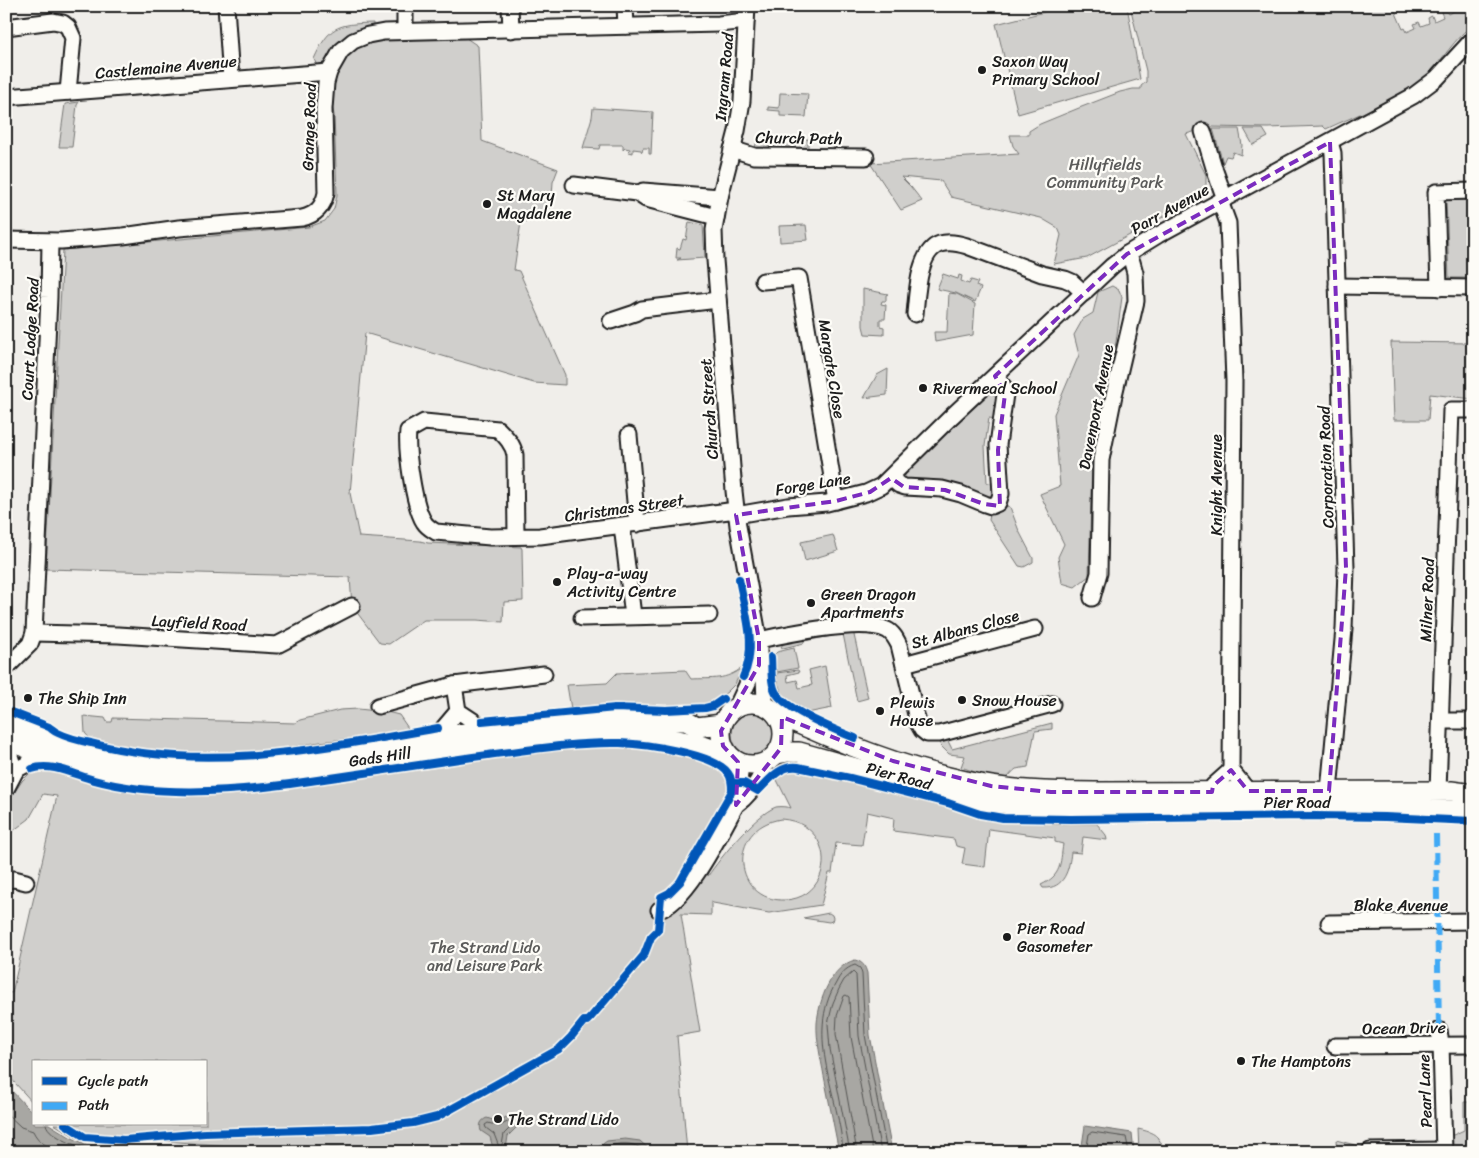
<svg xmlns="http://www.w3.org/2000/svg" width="1479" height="1158" font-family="Sriracha,sans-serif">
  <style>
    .green { fill: #d0cfcc; stroke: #767674; fill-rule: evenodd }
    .water { fill: #a8a7a3; stroke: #706f6d }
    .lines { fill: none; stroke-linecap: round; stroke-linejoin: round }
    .shore { stroke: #545452; stroke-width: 1 }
    .minor-casing { stroke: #1c1c1c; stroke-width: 19 }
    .major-casing { stroke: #1c1c1c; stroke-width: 22 }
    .minor { stroke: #fdfcf7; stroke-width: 15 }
    .major { stroke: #fdfcf7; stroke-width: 19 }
    .quiet { stroke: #3fa9f5; stroke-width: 6; stroke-dasharray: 12 6; stroke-linecap: butt }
    .cycleway-casing { stroke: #fdfcf7; stroke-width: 11 }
    .cycleway { stroke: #0057b8; stroke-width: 8 }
    .marked { fill: none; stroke: #7b2cbf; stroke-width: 4; stroke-dasharray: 10 6; stroke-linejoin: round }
    .poi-dot { fill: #1c1c1c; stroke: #fdfcf7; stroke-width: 2 }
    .labels { text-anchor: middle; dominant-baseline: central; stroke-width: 4.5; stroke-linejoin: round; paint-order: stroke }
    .poi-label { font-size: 16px; fill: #1c1c1c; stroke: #fdfcf7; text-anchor: start }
    .street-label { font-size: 16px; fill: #1c1c1c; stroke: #fdfcf7 }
    .park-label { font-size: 16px; fill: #5b5b5a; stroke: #fdfcf7 }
  </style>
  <rect width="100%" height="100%" fill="#f0eeea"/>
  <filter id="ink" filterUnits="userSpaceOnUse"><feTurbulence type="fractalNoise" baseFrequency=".02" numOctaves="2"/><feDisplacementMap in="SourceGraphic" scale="10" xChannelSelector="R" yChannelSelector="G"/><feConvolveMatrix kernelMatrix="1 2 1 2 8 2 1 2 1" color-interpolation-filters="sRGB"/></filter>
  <g filter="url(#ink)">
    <g class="green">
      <path d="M1068,6H1127L1140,79L1018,114L996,24Z"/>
      <path d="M1130,6H1393L1403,29L1405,28L1407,32L1416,28L1414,24L1419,22L1421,26L1429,23L1428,18L1432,16L1434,21L1443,17L1441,12L1445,10L1448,14L1456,10L1455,6H1460L1461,8L1465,7L1473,19V24C1454,39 1443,60 1426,76C1398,101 1360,113 1326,129L1323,126L1268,128L1211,127L1186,134L1206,175V191L1196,202L1178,209L1087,258L1054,264L1061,235L1058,228L1041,218L951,197L941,181L901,177L911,187L922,201L901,210L870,163L1019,154L1013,146L1010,135H1029V131L1040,124L1079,108L1120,92L1133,89H1141V86L1146,82V71Z"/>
      <path d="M373,23V26C359,29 346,34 337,46C330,54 327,62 317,66L314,59C329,26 337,24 373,23Z"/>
      <path d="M463,36L478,46L482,141L558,169L553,182L552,196L549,197V218L521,222L514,270L519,271L565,375V385L534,383L365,333L350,493L359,537L420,541L428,543L521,547L522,549L523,601L504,602L503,622L477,620H424L389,644L380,643L352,606L350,577L46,569L63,250L309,227L325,221L334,209L337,195L334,115L331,98L337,72L344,59L355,48L381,38Z"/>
      <path d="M780,93L808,94L806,117L780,116V111L768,110V107L779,108Z"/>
      <path d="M79,102L77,105L72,147H59L65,104Z"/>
      <path d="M593,108L653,112L651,154H649V148H643L642,152L641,150L633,149V153L629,152L630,149L625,148L623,150V145H600L599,149L583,148L592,117Z"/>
      <path d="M1213,129H1239L1242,145L1241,155L1233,152L1231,157L1226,156L1223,163Z"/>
      <path d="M1244,129H1263L1268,137L1253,145Z"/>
      <path d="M758,136L808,139V148H755Z"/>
      <path d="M1446,200H1473V278H1449Z"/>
      <path d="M689,222L703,225L705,258L677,260L681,258H676L677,248L680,249L683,239L686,240Z"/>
      <path d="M806,225L808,240L780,242L779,226Z"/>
      <path d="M943,274L958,279L959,275L962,276L961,281L969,284L971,280L978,282L976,286L981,288L975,302L956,293L937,289Z"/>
      <path d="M1112,286L1119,290L1122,297L1116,342L1092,458L1089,576L1075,587L1062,583L1058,557L1064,544L1040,494L1060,486L1054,414L1079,355L1074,335L1083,319L1093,313L1098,292Z"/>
      <path d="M863,289L888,294L886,295V301H882L881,304L886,305L885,319H880V326L884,327V335L865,334L863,326Z"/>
      <path d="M949,293L957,294L975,304L973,335L935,342L934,332H947Z"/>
      <path d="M1391,342L1473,343V399L1430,394L1428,420H1394Z"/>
      <path d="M888,369L887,395L864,398L877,375Z"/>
      <path d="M992,393L997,397V419L989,418L985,446L987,483L996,482L993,501L909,481L905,477V472L986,396Z"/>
      <path d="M1008,506L1010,507L1019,531L1033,558V562L1024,567L1019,566L989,520L990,515Z"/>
      <path d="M833,535L838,551L805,561L801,542Z"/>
      <path d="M842,632H858L854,635L868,698L857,701L843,634L804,641V643L783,648L781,647L783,644Z"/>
      <path d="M794,648L798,668L777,672L775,654L777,652Z"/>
      <path d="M825,666L832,708L807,713C790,704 777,694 777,673L798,670L799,672L787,675L788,682L797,680L799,688L812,685L809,670Z"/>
      <path d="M743,667L735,684L727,692L709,705L662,708L636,705L571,709L567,685L607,683L617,673L685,670L691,679C713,678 725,681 743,667Z"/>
      <path d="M358,709L387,712L399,715L410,731L320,742L260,752L217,755L188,756L93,742L85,733L84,716L105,718L107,722H112L113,718L295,723L300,720L340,710Z"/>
      <circle cx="753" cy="734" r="21"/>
      <path d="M1052,723V729L1035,731L1028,767L1016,769C1013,771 1010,775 1008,777C999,783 971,770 961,767L965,756L949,754L940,745L941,741H948L952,749Z"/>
      <path d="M619,746C644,748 737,753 728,791L705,834L708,876C720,858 756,814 776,807C781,806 787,807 791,808L776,778L784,771L791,769L855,781L936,803L983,818L1057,824H1097L1106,835L1107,840L1083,837L1081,853L1071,852C1069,869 1065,889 1043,888L1041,885C1062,875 1060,864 1063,844L1055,842V838L989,829L985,867L962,864L965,848L956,846L954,839L893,831L894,818L867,812L862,845L836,843L832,873H829L821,905L769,913L713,903L711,902V915L681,914L700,1032L677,1036L687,1152H388L382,1149L242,1147L166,1141L77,1138L54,1124H206V1062H34V1104L6,1073V992L12,993L57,796L43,794L29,819L6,836V805L22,781L33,770L47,769L96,783L153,792L208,794L267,789L543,751ZM781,819C838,823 835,898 785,900C734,902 725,828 781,819Z"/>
      <path d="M829,913L832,915L833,918L832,921L829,922L803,918Z"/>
      <path d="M1464,1102H1473V1152H1451V1136L1464,1130Z"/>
      <path d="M1138,1129C1156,1133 1158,1135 1165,1152H1139Z"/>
      <path d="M1336,1140L1366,1148V1152H1337Z"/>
    </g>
    <g class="water">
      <path d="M855,960C863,962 865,966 867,973L870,1035L892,1152H839C834,1127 829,1101 824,1076C821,1059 816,1040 817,1023C819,1000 831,966 855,960Z"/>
      <path d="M6,1085L27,1107L34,1113V1124H49L70,1137L85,1144L119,1152H6Z"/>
      <path d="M506,1117L514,1119L517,1127L508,1136L506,1149L497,1152L493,1148L490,1137L481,1131C479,1125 481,1120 487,1118L498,1122Z"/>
      <path d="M1085,1126L1132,1133L1134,1152H1081Z"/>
      <path d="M625,1139L640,1141L652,1152H591L607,1141Z"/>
    </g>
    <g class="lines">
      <g class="shore">
        <path d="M6,1113L21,1127L33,1131C38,1142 47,1146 57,1152"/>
        <path d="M508,1122L511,1123L512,1126L504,1134L502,1145L499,1147L494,1134L486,1128L485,1125L488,1123L499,1126Z"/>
        <path d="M46,1124C48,1137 83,1148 95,1152"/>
        <path d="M599,1152C612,1142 634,1140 646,1152"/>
        <path d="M843,1152C840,1096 804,1036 836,983C840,975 845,968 855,965L860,968L862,974L865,1035L887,1152"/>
        <path d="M850,1152L830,1049L828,1024L833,1003L839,989L844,980L853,972L856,975L859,1036L881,1152"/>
        <path d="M857,1152L836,1034L837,1016L844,996L846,995L849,997L851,1037L873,1152"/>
        <path d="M1086,1152L1089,1134L1092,1132L1126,1137L1129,1152"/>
      </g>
      <defs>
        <g id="minor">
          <path d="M226,6L231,79"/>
          <path d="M510,6L511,30"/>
          <path d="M625,6L626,26"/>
          <path d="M747,6L742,101L737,131L720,197L714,230L715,260L734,491L738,526L759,640V665L764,674L765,704"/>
          <path d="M6,27L53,21L63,23L68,27L73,38L68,92"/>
          <path d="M405,31V6"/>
          <path d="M6,97L329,72"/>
          <path d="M1203,131L1215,171L1225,199"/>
          <path d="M732,149L754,156L866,157"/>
          <path d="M574,185L637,193L646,199L716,217"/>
          <path d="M643,191L720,197"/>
          <path d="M1220,201L1228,223L1234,381L1231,770L1248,791"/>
          <path d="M6,240L61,241L123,236L179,228L302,218C316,215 323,207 326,193L324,109L326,83L329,72L341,51L353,41L368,35L384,32L719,24L746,21"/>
          <path d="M763,281L799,278L836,501"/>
          <path d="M1337,286L1473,288"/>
          <path d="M1439,288L1436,192L1473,191"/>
          <path d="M915,314C917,295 918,251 940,244C949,241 958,243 967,246L1042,274L1065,279L1072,282L1084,293"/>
          <path d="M611,321L635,313L642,309L718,300"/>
          <path d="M629,435L637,524"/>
          <path d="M891,478L899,485L905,487L942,489L961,494L985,504L991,506L998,503L1001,494L998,445L1005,394L1003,386L995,376"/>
          <path d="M736,515L788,506L827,503L866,493L881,486L952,416L1112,266L1127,254L1158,235L1413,96L1437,78L1473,39"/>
          <path d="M622,526L633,616"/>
          <path d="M516,536L515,455C513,444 506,437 498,429L424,422L408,431C406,451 414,507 424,522C427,527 431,529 436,532L490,537L540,536L736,510"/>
          <path d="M1092,598L1099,573L1101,460L1114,395L1136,301L1135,273L1132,262L1127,254"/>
          <path d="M582,618L709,615"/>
          <path d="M34,633L118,635L277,645L352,606"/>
          <path d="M759,640C787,634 863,618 887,630C893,633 896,639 899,645L918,723L922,730L927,734H939L1052,704"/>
          <path d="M904,664L1035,629"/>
          <path d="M6,668L30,644L34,633L49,297L50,242"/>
          <path d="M454,685L458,711L487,730"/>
          <path d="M378,706L454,685L544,674"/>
          <path d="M737,706L753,672L759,665"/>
          <path d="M1441,721H1473"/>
          <path d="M436,737L458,711"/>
          <path d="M6,747C11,754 11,764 16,770"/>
          <path d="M6,789L16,770L36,759L41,754"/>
          <path d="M1329,791L1344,629L1346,568L1333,153L1330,142"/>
          <path d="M1438,791L1451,410H1473"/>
          <path d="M1212,792L1213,786L1231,770"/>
          <path d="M736,805L740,774L738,762"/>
          <path d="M6,880L14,879L26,882"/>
          <path d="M659,910C687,902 721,832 736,805C751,794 761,778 767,761"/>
          <path d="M1329,923L1473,921"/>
          <path d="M1439,1030L1441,1044L1444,1152"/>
          <path d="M1335,1046L1473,1045"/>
          <path d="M1370,1151L1444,1150"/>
        </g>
        <g id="major">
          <circle cx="752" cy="734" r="31"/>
          <path d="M777,714C838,742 900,767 966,781C1008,791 1052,792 1095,792L1451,791L1473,794"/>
          <path d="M6,723L68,746L104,756L144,763L178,765L215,766L276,760L487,730L578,719L641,718L666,721H686L697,727L722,724"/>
          <path d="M6,740C61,762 119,780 178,781C232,783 285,775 339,767C386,760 433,753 481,747C539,738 599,729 657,737C672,739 695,743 709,748C717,751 724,756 733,759"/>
          <path d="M777,754L788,752H799L934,790L992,802L1040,807L1385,808L1473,811"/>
        </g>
      </defs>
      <use href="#minor" class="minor-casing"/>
      <use href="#major" class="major-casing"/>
      <use href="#minor" class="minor"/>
      <use href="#major" class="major"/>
      <path class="quiet" d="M1436,834L1439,1030"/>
      <defs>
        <g id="cycleway">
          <path d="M739,579C745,612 758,646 743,677"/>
          <path d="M771,657C772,668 770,683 776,693C787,710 835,730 855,738"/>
          <path d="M6,710C20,716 35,721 49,727C52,729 55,732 58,733C68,738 81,741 91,743C205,773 325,748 438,728"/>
          <path d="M482,721L615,708L666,710L705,708L713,706L723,699"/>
          <path d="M32,769C51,762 75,775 94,780C155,797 228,792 290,784C351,775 412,766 473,757C521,751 571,742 620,743C643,744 714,753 728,773C732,778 732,784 732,791L680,882L669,893L661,897L658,930L651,937L644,955L591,1017L587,1021H584L571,1037L559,1049L437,1117L413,1123L372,1128L205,1133L124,1140L85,1137L65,1124"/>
          <path d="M732,783H744L758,791C770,779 780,765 798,767L850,778L948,803L980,814L1003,818L1071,819L1314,816L1385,817L1473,821"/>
        </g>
      </defs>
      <use href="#cycleway" class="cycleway-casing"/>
      <use href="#cycleway" class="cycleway"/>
    </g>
  </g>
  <path class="marked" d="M1330,142L1346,568L1329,791H1248L1231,770L1213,786L1212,792H1051L991,786L893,761L782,717L781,748L736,805L738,762L723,746L721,731L759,665V640L736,515L836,501L870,492L891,478L904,487L945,490L984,504L1000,506L998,450L1005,394L995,376L1127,254Z"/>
  <g class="poi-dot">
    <circle cx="982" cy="70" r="5"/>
    <circle cx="487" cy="204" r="5"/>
    <circle cx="923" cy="388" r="5"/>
    <circle cx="557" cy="582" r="5"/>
    <circle cx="811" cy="603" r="5"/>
    <circle cx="28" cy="698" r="5"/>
    <circle cx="962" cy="700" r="5"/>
    <circle cx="880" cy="711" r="5"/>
    <circle cx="1007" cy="937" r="5"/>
    <circle cx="1241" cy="1061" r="5"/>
    <circle cx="498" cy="1119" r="5"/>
  </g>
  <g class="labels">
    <g class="poi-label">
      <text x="992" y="61">Saxon Way<tspan x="992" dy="18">Primary School</tspan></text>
      <text x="497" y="195">St Mary<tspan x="497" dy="18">Magdalene</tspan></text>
      <text x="933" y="388">Rivermead School</text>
      <text x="567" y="573">Play-a-way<tspan x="567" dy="18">Activity Centre</tspan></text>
      <text x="821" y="594">Green Dragon<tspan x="821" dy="18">Apartments</tspan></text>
      <text x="38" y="698">The Ship Inn</text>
      <text x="972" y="700">Snow House</text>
      <text x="890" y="702">Plewis<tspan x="890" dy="18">House</tspan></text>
      <text x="1017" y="928">Pier Road<tspan x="1017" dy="18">Gasometer</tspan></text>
      <text x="1251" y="1061">The Hamptons</text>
      <text x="508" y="1119">The Strand Lido</text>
    </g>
    <g class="street-label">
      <text transform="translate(166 67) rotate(-5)">Castlemaine Avenue</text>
      <text transform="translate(724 77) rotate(-85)">Ingram Road</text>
      <text transform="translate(309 127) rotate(-88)">Grange Road</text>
      <text transform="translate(799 138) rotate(1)">Church Path</text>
      <text transform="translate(1170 209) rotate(-29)">Parr Avenue</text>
      <text transform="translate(30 339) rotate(-87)">Court Lodge Road</text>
      <text transform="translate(832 369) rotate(81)">Margate Close</text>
      <text transform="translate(1096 407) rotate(-79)">Davenport Avenue</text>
      <text transform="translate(709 409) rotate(-94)">Church Street</text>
      <text transform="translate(1326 467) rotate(-92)">Corporation Road</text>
      <text transform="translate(813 484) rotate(-9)">Forge Lane</text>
      <text transform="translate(1216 485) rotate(-90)">Knight Avenue</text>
      <text transform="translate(624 508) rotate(-8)">Christmas Street</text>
      <text transform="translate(1427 600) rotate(-88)">Milner Road</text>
      <text transform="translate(199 623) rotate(3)">Layfield Road</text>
      <text transform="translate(965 629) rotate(-15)">St Albans Close</text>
      <text transform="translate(380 757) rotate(-8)">Gads Hill</text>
      <text transform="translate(899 776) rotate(15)">Pier Road</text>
      <text x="1297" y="802">Pier Road</text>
      <text x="1401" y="905">Blake Avenue</text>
      <text transform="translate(1404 1028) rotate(-1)">Ocean Drive</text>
      <text transform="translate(1425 1091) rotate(-92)">Pearl Lane</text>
    </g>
    <g class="park-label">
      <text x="1105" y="164">Hillyfields<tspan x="1105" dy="18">Community Park</tspan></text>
      <text x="485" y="947">The Strand Lido<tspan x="485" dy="18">and Leisure Park</tspan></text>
    </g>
  </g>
  <rect width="1479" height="1158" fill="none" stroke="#fdfcf7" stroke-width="25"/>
  <rect x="12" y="12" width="1454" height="1133" fill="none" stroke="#1c1c1c" stroke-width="2" filter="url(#ink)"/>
  <rect x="32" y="1060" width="175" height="65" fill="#fdfcf7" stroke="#a3a29f"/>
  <rect x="42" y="1077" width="25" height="8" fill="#0057b8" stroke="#a3a29f"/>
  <text x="78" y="1086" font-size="15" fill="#1c1c1c">Cycle path</text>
  <rect x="42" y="1102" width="25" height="8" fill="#3fa9f5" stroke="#a3a29f"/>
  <text x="78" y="1110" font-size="15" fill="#1c1c1c">Path</text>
</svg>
